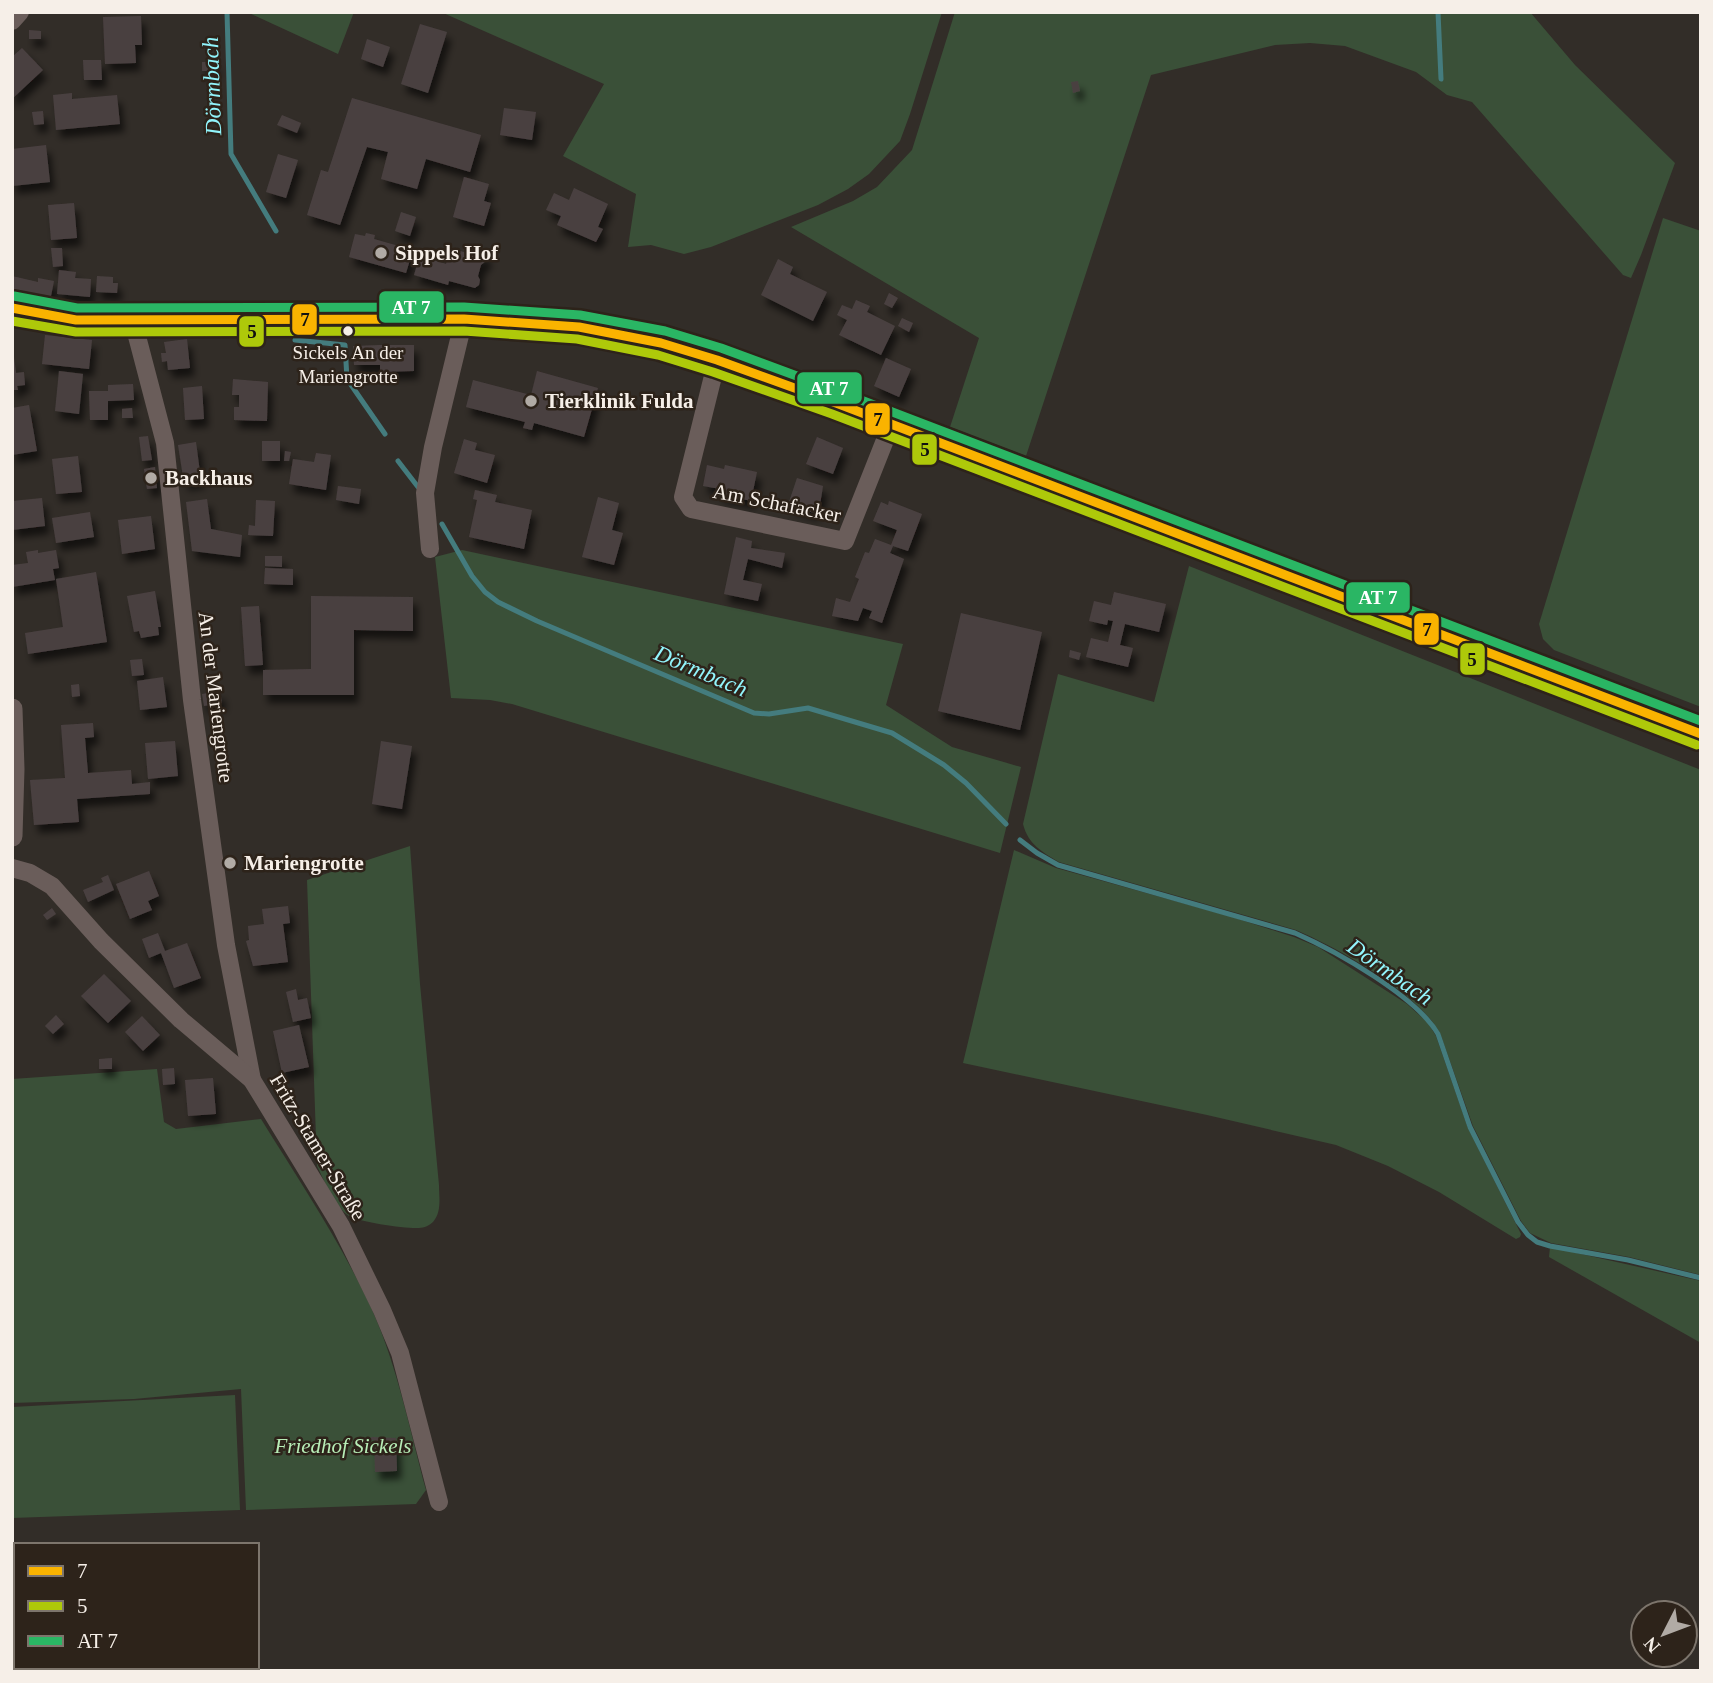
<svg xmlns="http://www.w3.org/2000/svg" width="1713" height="1683" font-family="'Times New Roman',serif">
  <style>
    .green { fill: #3a5038 }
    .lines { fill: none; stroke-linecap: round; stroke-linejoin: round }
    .stream { stroke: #447c7e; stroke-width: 5 }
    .building { fill: #4a4041; filter: url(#shadow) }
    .minor { stroke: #6a5d5a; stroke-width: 18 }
    .tertiary { stroke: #6a5d5a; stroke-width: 21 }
    .secondary { stroke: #786864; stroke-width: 24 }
    .bus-1-casing { stroke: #2d231a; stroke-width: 14 }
    .bus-2-casing { stroke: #2d231a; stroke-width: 14 }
    .bus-3-casing { stroke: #2d231a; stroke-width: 14 }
    .bus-1 { stroke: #fab300; stroke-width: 9 }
    .bus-2 { stroke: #aec90a; stroke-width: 9 }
    .bus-3 { stroke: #2ab664; stroke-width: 9 }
    .poi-dot { fill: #b1aba5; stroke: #2d231a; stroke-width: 2.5 }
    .bus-dot { fill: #f6efe8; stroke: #2d231a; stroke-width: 2.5 }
    .labels { text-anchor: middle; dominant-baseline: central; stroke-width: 5; stroke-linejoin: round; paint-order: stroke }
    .bus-label { font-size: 19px; fill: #f6efe8; stroke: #2d231a }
    .poi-label { font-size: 21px; font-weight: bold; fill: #f6efe8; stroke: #2d231a; text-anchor: start }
    .street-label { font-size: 21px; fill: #f6efe8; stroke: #2d231a }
    .park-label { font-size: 21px; font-style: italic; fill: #b8eeb7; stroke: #2d231a }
    .water-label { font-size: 23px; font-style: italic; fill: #92f5fc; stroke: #2d231a }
    .line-badge { stroke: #2d231a; stroke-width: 2.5 }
    .badge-label { font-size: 19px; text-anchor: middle; font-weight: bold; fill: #fff }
    .pale-badge-label { font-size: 19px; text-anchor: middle; font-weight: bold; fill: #111 }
  </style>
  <defs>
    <filter id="shadow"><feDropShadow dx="4.5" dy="8" stdDeviation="3.5" flood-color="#0009"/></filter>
  </defs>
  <rect width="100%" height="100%" fill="#322d28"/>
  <g class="green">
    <path d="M247,12H354L338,54Z"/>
    <path d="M441,12H942L910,114L900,141L869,174L848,189L818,205L711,247L684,254L651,245L628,247L636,194L563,156L604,84Z"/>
    <path d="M955,12H1530L1575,65L1675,163L1641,255L1631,278L1623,275L1472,102L1447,95L1416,72L1345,46L1310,43L1275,45L1151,75L1026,456L950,427L979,338L791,227L853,201L877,187L912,150Z"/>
    <path d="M1663,218L1701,231V707L1554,650L1543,639L1539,624Z"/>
    <path d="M462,550L903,644L886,705L952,747L1021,767L1000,853L512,704L490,700L451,698L435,557Z"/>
    <path d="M1189,566L1701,770V1275L1629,1257L1551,1243L1530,1233L1521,1221L1473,1126L1440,1033C1417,992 1338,948 1296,930L1059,862C1042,852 1028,844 1023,824L1058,674L1154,702Z"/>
    <path d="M410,846L420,984L439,1185C439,1197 442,1212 433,1222C430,1225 424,1228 419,1228C407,1229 359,1222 349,1216C334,1206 325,1182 317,1166L307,880Z"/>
    <path d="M1014,850L1056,868L1229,916L1294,937L1318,947L1407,1004L1428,1023L1436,1036L1468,1128L1521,1234L1520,1237L1516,1239L1439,1192L1388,1166L1336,1145L1207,1115L963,1063Z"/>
    <path d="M157,1069L164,1122L176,1129L261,1119C300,1182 342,1244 373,1312C398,1369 410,1431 426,1490L416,1504L246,1510L241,1389L134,1399L12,1403V1079Z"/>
    <path d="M1550,1247L1701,1281V1343L1549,1257Z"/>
    <path d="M235,1395L240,1510L12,1518V1407Z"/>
    <path d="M12,1558H16V1667H122V1671H12Z"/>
  </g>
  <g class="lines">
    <g class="stream">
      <path d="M227,12L231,154L276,231"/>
      <path d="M1438,12L1441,79"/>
      <path d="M295,340L345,345L347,379L385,434"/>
      <path d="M398,461L418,487"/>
      <path d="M442,524L472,576L485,592L498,602L537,621L754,713L769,714L808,708L892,733L944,765L966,783L1006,824"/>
      <path d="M1020,840L1037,853L1058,865L1295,933C1336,951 1416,996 1438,1034L1470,1127L1518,1222L1528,1235L1537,1242L1550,1246L1628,1260L1701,1278"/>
    </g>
  </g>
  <g class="building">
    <path d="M141,16L142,45H135L136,63L105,64L103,17Z"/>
    <path d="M420,24L447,32L428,93L401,84Z"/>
    <path d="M29,30L41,31V39H29Z"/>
    <path d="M367,39L390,47L383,67L361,59Z"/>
    <path d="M22,48L43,70L12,99V57Z"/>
    <path d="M83,60H101L102,80H84Z"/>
    <rect x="202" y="62" width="13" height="9"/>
    <path d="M1078,81L1080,91L1073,93L1071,82Z"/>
    <path d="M72,93V99L117,95L120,124L56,130L53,95Z"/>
    <path d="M352,98L481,135L470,172L426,159L417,189L381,179L388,152L367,147L340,225L307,215L321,170L328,172Z"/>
    <path d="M504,108L536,112L532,140L500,135Z"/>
    <path d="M43,111L44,124L34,125L32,112Z"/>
    <path d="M282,115L301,123L297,133L277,125Z"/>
    <path d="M46,145L50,182L12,186V149Z"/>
    <path d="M278,154L298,160L286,198L266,192Z"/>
    <path d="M464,177L489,184L484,201L491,203L484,226L453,217Z"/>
    <path d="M574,188L608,204L598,227L603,229L596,242L557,225L561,216L546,210L554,193L569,200Z"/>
    <path d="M74,203L77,238L51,240L48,205Z"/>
    <path d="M401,212L416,217L410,236L395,231Z"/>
    <path d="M366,233L375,235L374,239L413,250L406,273L349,257L355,234L365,236Z"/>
    <path d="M51,248H62L63,266L53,267Z"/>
    <path d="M450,248L474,255L481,252L485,253L487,260L481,265L478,276L480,280L479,285L475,288L449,281L448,285L414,275L420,255L446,264Z"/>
    <path d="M778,259L793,267L790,274L827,292L813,321L761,295Z"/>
    <path d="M59,270L76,272L75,278L91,279L90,297L57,294Z"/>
    <path d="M12,276L38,282V278L54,281L50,301L12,293Z"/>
    <path d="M97,276L113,277V283H118L117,293L96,292Z"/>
    <path d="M889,293L898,298L892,308L884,304Z"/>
    <path d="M856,300L870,306L867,312L895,326L881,355L839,335L847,320L837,315L842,305L852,309Z"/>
    <path d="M902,318L913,323L909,332L898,326Z"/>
    <path d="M45,335L92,340L89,369L42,364Z"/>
    <path d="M187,339L190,368L168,370L167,361L162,362L161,353H166L164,342Z"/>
    <path d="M380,345H414V371L380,372V365H354L353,346Z"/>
    <path d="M12,357H14L16,373L24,372L25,385L17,386L18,390H12Z"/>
    <path d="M886,358L911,369L899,397L874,386Z"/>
    <path d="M59,371L83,374L79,414L55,411Z"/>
    <path d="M537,371L598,388L584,437L534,423L532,430L523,428L525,422L466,407L473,380L531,395Z"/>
    <path d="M233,379L268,382L267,421L234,420V407H239V395H232Z"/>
    <path d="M133,384L134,400L108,401V420H90L89,391H108V385Z"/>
    <path d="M202,386L204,419L185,420L183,388Z"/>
    <path d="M29,405L37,451L12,455V408Z"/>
    <path d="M132,408L133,418H122V409Z"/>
    <path d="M148,436L152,460L142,461L139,437Z"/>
    <path d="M817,437L843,448L833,474L806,464Z"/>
    <path d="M464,439L477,443L475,450L495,455L487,483L454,473Z"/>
    <rect x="262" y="441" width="18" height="20"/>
    <path d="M196,442L201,480L184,483L178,445Z"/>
    <path d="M285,451L291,452L289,461H284Z"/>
    <path d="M316,453L331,455L326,490L289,484L293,459L314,462Z"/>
    <path d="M78,456L82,492L56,494L52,459Z"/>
    <path d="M707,465L724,469L725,465L757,472L751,501L719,494L720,489L703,486Z"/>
    <path d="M155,467L157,488L147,489L144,469Z"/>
    <path d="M797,478L823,486L820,505H817L814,513L788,505Z"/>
    <path d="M338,486L361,489L359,504L336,500Z"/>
    <path d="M475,490L497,495L495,502L532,510L524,549L469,537L477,500L473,499Z"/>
    <path d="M598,497L619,503L612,530L623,533L614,565L582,557Z"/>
    <path d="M42,498L45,526L12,530V501Z"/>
    <path d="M207,499L211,529L242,535L240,557L192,551L186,502Z"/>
    <path d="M256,500L275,501L273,536L248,535L249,525L255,526Z"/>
    <path d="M889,501L922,514L908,551L893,546L890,553L904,559L882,623L869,618L872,611L863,608L858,621L832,616L836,598L850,602L859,579L855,577L865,552L869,553L875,539L891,545L897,530L873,521L881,502L888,505Z"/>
    <path d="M90,512L94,537L56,543L52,518Z"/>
    <path d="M151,516L155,549L122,554L118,520Z"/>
    <path d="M736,537L752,541L751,548L785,553L782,568L748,559L743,580L762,584L758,601L724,594Z"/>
    <path d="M38,550V553L56,550L59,568L53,569L55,580L12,587V565L28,563L26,552Z"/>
    <path d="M265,556H282V567L265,566Z"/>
    <path d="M265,568L293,569V585L264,584Z"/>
    <path d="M96,572L107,642L28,654L25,633L63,627L56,579Z"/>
    <path d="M155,591L161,627H158L159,635L141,638L139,631L134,632L127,596Z"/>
    <path d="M1114,592L1166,604L1159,632L1125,624L1120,645L1133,648L1128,667L1086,657L1091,638L1108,642L1113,621L1108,620L1107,625L1089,621L1094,601L1111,605Z"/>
    <path d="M311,596L413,597V631L354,630V695H263V670L311,669Z"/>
    <path d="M259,606L263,665L245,666L241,607Z"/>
    <path d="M961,613L1042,632L1020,730L938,711Z"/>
    <path d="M1070,650L1081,653L1079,660L1069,657Z"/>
    <path d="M142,659L144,675L132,676L130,660Z"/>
    <path d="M163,677L167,707L140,710L137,681Z"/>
    <path d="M79,684L80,696L72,697L71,685Z"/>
    <path d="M220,691L222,703L204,706L202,694Z"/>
    <path d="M93,723L94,737L85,738L88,773L131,770L132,784L150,782V794L77,799L79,822L34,825L30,780L65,778L61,725Z"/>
    <path d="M175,741L178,776L148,779L145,743Z"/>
    <path d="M381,741L412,746L402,809L372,804Z"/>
    <path d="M149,871L159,896L148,901L152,910L130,919L116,884Z"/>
    <path d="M108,875L114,890L88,902L83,890L103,882L101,878Z"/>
    <path d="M288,906L290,923L283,924L288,962L253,966L246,941L249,940L248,926L264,924L262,909Z"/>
    <path d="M52,908L56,914L47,920L43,915Z"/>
    <path d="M158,933L165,951L187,943L201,978L174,988L161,953L149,958L142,939Z"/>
    <path d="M104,974L131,1001L108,1023L81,996Z"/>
    <path d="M296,989L298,1000L307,998L311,1018L293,1022L286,992Z"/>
    <path d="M56,1015L64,1024L53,1034L45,1026Z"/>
    <path d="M142,1016L160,1035L143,1051L125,1032Z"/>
    <path d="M299,1025L309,1067L282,1073L273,1031Z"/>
    <path d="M112,1058V1069H99V1059Z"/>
    <path d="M174,1068L175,1084L163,1085L162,1069Z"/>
    <path d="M213,1078L216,1114L188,1116L185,1080Z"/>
    <path d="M371,1437L396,1438L397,1471L375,1472L374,1440H371Z"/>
  </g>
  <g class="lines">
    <g class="minor">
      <path d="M12,21L20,12"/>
      <path d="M133,321L165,443L192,700L226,945L252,1080"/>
      <path d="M717,360L683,497L691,509L845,541L891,425"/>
      <path d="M430,549L425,493L433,447L464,319"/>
      <path d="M12,868L30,873L52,886L101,941L181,1020L252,1080L341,1226L382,1310L400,1353L439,1502"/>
    </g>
    <path class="tertiary" d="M12,709L14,769L12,836"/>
    <path class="secondary" d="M12,308L76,320L464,319L579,327L661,343L717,360L836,403L1701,734"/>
    <defs>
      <path id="bus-1" d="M12,308L76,320L464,319L579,327L661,343L717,360L836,403L1701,734"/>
      <path id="bus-2" d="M12,321L76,332L464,331L577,339L658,355L713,372L832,414L1697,745"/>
      <path id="bus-3" d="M14,296L77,308L464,307L580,315L665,331L721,348L840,392L1701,721"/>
    </defs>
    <use href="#bus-1" class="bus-1-casing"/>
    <use href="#bus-2" class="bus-2-casing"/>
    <use href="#bus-3" class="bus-3-casing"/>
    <use href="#bus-1" class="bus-1"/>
    <use href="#bus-2" class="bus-2"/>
    <use href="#bus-3" class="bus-3"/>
  </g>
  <g class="poi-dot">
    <circle cx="381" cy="253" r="7"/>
    <circle cx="531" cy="401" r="7"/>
    <circle cx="151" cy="478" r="7"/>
    <circle cx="230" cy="863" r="7"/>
  </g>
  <circle class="bus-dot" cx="348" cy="331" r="6"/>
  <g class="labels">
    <g class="bus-label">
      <text x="348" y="352">Sickels An der<tspan x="348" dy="24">Mariengrotte</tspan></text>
    </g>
    <g class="poi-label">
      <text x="395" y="253">Sippels Hof</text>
      <text x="545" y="401">Tierklinik Fulda</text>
      <text x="165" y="478">Backhaus</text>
      <text x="244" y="863">Mariengrotte</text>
    </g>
    <g class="street-label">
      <text transform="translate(777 503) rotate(11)">Am Schafacker</text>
      <text transform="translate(216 697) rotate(83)">An der Mariengrotte</text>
      <text transform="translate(318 1147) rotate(59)">Fritz-Stamer-Straße</text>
    </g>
    <g class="park-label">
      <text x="343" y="1446">Friedhof Sickels</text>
    </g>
    <g class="water-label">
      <text transform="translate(212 86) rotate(-92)">Dörmbach</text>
      <text transform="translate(701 671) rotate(23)">Dörmbach</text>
      <text transform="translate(1390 972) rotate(35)">Dörmbach</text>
    </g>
  </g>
  <g class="line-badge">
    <rect x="378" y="290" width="67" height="34" rx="7" fill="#2ab664"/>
    <rect x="291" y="303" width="27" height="33" rx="7" fill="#fab300"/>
    <rect x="238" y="315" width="27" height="33" rx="7" fill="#aec90a"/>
    <rect x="796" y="371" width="67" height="34" rx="7" fill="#2ab664"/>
    <rect x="864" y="402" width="27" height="34" rx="7" fill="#fab300"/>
    <rect x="911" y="433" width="27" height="33" rx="7" fill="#aec90a"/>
    <rect x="1345" y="581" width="66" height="33" rx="7" fill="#2ab664"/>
    <rect x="1413" y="612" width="27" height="34" rx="7" fill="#fab300"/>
    <rect x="1459" y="642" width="27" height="34" rx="7" fill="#aec90a"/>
  </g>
  <g class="badge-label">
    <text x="411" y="314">AT 7</text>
    <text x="829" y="395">AT 7</text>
    <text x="1378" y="604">AT 7</text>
  </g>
  <g class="pale-badge-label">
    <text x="305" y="326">7</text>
    <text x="252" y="338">5</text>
    <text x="878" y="426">7</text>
    <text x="925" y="456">5</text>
    <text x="1427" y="636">7</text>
    <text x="1472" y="666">5</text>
  </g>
  <rect width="1713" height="1683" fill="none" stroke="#f6efe8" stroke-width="28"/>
  <rect x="14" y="1543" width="245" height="126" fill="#2d231a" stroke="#7d756c" stroke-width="2"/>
  <rect x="28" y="1566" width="35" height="10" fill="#fab300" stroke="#7d756c" stroke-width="2"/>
  <text x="77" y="1578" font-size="21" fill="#f6efe8">7</text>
  <rect x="28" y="1601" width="35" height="10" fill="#aec90a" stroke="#7d756c" stroke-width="2"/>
  <text x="77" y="1613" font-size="21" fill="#f6efe8">5</text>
  <rect x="28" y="1636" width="35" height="10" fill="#2ab664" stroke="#7d756c" stroke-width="2"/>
  <text x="77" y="1648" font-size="21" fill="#f6efe8">AT 7</text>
  <g transform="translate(1664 1634) rotate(228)"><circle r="33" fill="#2d231a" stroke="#7d756c" stroke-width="2"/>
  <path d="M0-5L12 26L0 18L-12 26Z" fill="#b1aba5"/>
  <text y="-10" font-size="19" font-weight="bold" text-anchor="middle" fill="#f6efe8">N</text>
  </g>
</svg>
